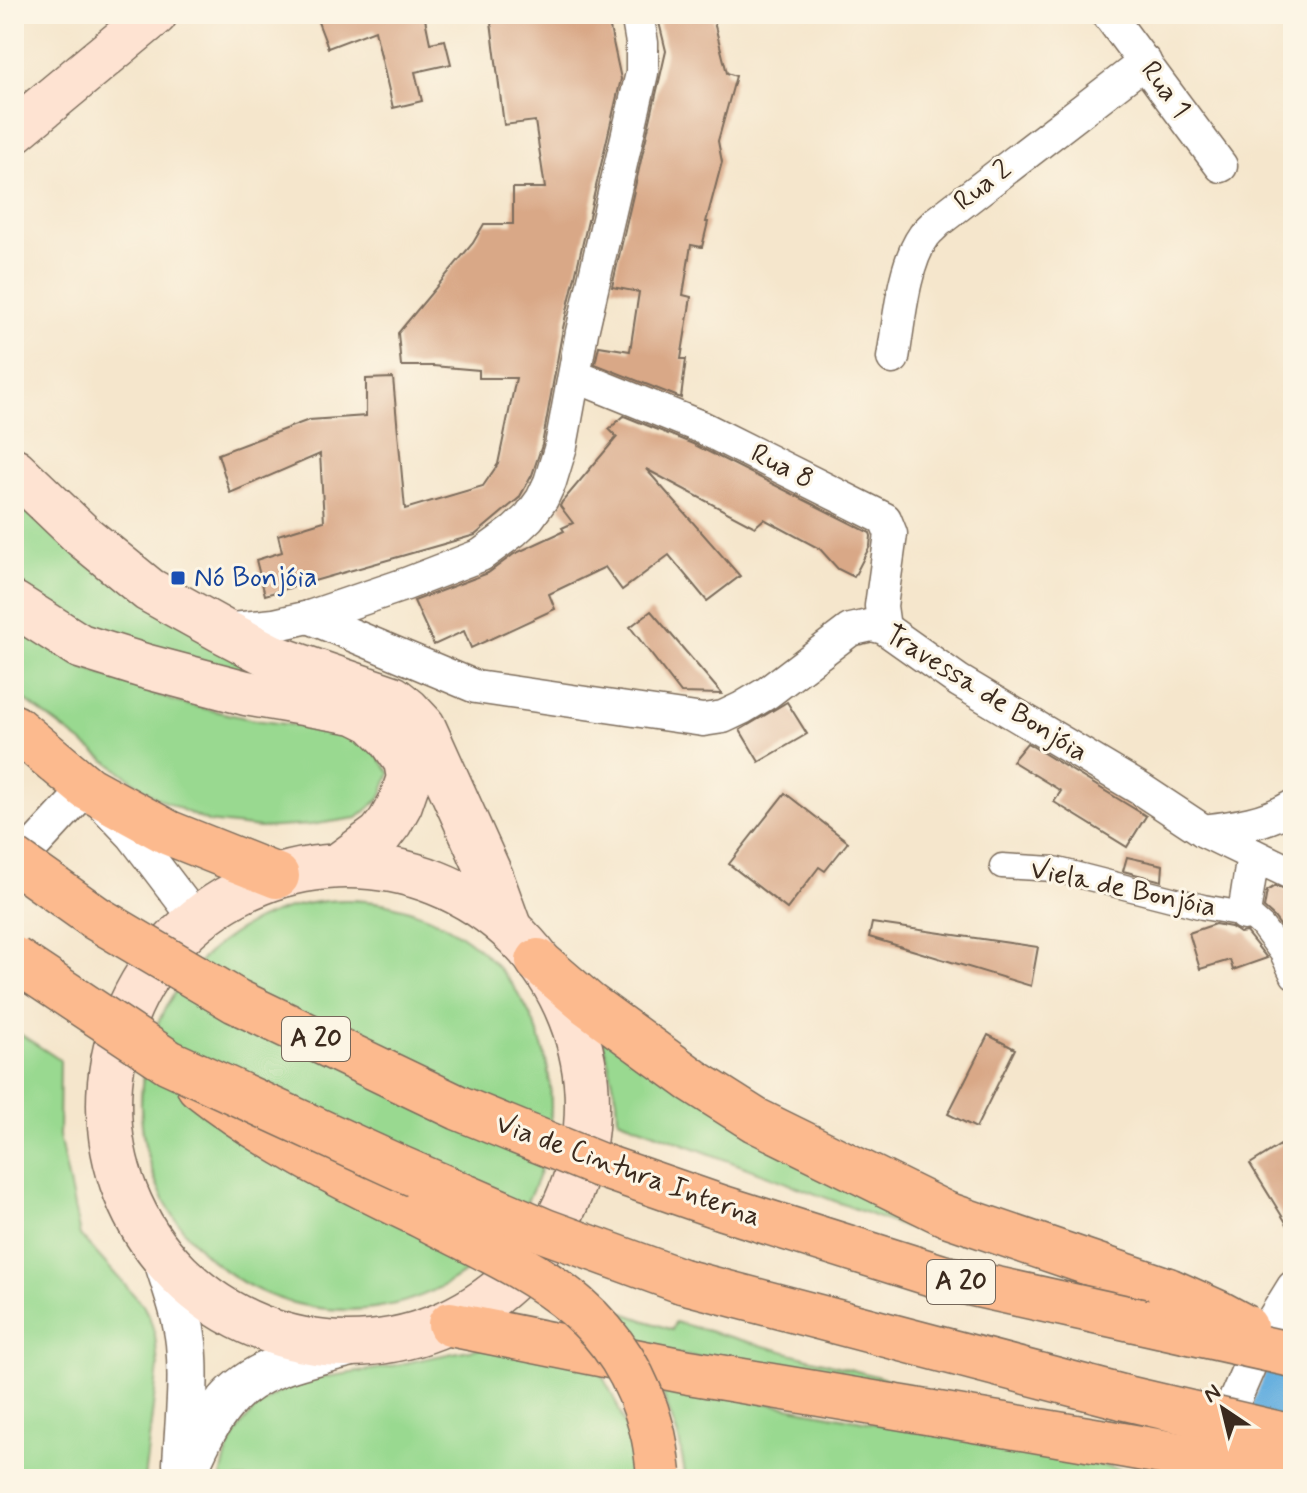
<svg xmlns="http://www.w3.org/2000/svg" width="1307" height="1493" font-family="Mynerve,sans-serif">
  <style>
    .green { fill: #99d990; stroke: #6a8257; stroke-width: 2 }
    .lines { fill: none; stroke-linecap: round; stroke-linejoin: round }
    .canal { stroke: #68b0df; stroke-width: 32 }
    .building { fill: #d9a887 }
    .pedestrian-casing { stroke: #7c6c5b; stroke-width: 27 }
    .minor-casing { stroke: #7c6c5b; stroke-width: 35 }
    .tertiary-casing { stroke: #7c6c5b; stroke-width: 43 }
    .secondary-casing { stroke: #7c6c5b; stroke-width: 47 }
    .motorway-casing { stroke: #7c6c5b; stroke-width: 47 }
    .pedestrian { stroke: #fff; stroke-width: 24 }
    .minor { stroke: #fff; stroke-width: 32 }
    .tertiary { stroke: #fff; stroke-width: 40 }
    .secondary { stroke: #fee3d2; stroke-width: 44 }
    .motorway { stroke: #fcba8e; stroke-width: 44 }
    .motorway-bridge-casing { stroke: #7c6c5b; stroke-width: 47; stroke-linecap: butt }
    .motorway-bridge { stroke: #fcba8e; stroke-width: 44 }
    .transit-dot { fill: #1a4fb4; stroke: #fcf5e5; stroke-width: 3 }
    .labels { text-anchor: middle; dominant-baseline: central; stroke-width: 6; stroke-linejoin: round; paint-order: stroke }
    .shield { fill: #fcf5e5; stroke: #75675a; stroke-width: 2 }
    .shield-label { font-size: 26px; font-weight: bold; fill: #3b2a1e }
    .street-label { font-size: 28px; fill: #3b2a1e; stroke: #fcf5e5 }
    .transit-label { font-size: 28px; fill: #164399; stroke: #fcf5e5; text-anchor: start }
  </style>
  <rect width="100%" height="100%" fill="#fcf5e5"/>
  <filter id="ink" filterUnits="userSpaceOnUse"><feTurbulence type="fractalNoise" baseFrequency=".0125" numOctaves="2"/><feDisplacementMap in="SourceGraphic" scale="16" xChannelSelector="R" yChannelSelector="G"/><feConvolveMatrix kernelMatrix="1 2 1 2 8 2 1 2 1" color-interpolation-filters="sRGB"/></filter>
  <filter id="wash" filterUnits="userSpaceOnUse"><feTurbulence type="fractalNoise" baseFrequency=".006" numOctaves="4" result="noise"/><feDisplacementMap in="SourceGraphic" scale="32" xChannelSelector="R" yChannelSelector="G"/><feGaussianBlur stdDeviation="1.8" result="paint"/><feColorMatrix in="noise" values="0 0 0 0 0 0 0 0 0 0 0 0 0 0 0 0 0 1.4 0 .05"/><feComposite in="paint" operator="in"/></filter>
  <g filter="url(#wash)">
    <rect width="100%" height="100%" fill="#f5e6cc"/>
    <g class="green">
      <path d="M14,490L272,680L142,645L32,602L14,591Z"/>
      <path d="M14,628L85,668L176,702L254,720L331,730L368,743L390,773L380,799L357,818L310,825L260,828L208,822L155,797L14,692Z"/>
      <circle cx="346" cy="1105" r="205"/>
      <path d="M14,1030L60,1060L59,1136L80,1235L143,1305L150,1319L155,1335L158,1367L144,1479H14Z"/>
      <path d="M601,1032L965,1244L903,1227L618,1119L617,1099Z"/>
      <path d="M618,1311L672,1330L675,1322L916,1387V1394L641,1348L616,1317Z"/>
      <path d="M491,1347L595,1364C618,1399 632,1436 634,1479H221C227,1436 252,1403 292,1386C320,1375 352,1374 382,1368C418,1361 454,1351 491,1347Z"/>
      <path d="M659,1383L1173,1479H686L679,1439Z"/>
    </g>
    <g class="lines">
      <path class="canal" d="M1251,1450L1293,1346"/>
    </g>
    <g id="blocks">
      <g class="building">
        <path d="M315,14H424L430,43L445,40L451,64L415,72L422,101L393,108L375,30L328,48Z"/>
        <path d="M490,14H607L621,79L563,328L542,445L532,475L519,498L475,535L265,595L256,560L282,552L278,535L324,521L320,454L230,493L218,454L309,420L366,416V379L393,378L405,509L483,486L498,464L516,378H479V370L433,366H401L398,333L473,243L484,224H513V188H545L535,121L504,125Z"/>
        <path d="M657,14H699L713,18L727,73L736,76L718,141L722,162L706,222H708L702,247L691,245L683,295L691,297L681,359H686L681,398L595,364L599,346L630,351L639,292L612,287L666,51Z"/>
        <path d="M624,416L693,444L870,533L871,536L870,546L854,577L838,569L820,549L764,519L755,527L646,469L740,576L707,601L669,555L622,590L605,567L549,594L555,609L471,648L464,631L434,645L414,601L488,573L514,554L564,531L562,528L573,523L560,506L562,502L617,437L609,429Z"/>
        <path d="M651,611L722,694L681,693L630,627Z"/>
        <path d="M787,702L807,734L759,762L740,730Z"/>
        <path d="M1027,743L1146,816L1127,847L1054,802L1061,791L1012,761Z"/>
        <path d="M785,793L848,842L825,871L819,867L787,909L729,864Z"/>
        <path d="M1127,857L1163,865L1162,881L1123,871Z"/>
        <path d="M1275,886L1293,893V943L1274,917L1264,908L1267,891Z"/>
        <path d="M872,923L1038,947L1031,986L869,937Z"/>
        <path d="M1215,924L1231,927L1240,933L1246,932L1267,958L1233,970L1230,960L1200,969L1189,933Z"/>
        <path d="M988,1035L1015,1049L976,1128L948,1114Z"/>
        <path d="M1293,1137V1234L1250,1164Z"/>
      </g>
    </g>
  </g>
  <g filter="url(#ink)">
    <use href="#blocks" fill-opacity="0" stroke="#7c6c5b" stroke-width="2"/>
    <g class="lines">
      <defs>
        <path id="pedestrian" d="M1002,866L1054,869L1203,907L1244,914L1253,918L1262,926L1282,953L1293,976"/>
        <g id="minor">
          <path d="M1108,14L1221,166"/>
          <path d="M893,358C899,323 903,265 924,236C927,231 933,227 937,222L1145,62"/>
          <path d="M575,376L701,427L885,519L891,534L881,606L884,628"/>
          <path d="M309,617L476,687L703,720L723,717L742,708L767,693L850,630L872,625L884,628L959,681L1142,790L1204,831L1293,874"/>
          <path d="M221,630L274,625L309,617L406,584L481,555L514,531L529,517L542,499L550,482L561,446L582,332L642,73V43L637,14"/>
          <path d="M1204,831C1235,827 1266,823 1293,806"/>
          <path d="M14,867L87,788L133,836L196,919"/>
          <path d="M1244,914L1253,855"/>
          <path d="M1217,1441L1262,1337L1293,1287"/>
        </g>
        <g id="tertiary">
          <path d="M165,1263C173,1289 183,1315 186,1343C190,1383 185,1424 183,1464"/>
          <path d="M183,1479C195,1454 206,1425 225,1403C258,1363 312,1357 359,1344"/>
        </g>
        <g id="secondary">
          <path d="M14,131L155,14"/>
          <path d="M14,470L83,536L149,590L221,630L271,656L393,698L408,710L423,726L491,877L508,924"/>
          <path d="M14,604L80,646L144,666L246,693L355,712L373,721L390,738L406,761L409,778L400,804L390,822L380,835L339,865"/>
          <circle cx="348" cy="1105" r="239"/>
        </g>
        <g id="motorway">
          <path d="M14,727L87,788L169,833L277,876"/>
          <path d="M538,961L588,1004L692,1080L755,1120L946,1214L1168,1290"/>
          <path d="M199,1086C266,1139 341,1177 418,1214"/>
          <path d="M682,1281L1126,1398"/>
          <path d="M450,1324L689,1372L1105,1442"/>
        </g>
      </defs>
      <use href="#pedestrian" class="pedestrian-casing"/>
      <use href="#minor" class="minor-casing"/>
      <use href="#tertiary" class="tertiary-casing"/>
      <use href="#secondary" class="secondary-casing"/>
      <use href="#motorway" class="motorway-casing"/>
      <use href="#pedestrian" class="pedestrian"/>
      <use href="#minor" class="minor"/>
      <use href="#tertiary" class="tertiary"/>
      <use href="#secondary" class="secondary"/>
      <use href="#motorway" class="motorway"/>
      <defs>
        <g id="motorway-bridge">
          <path d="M14,860L96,918L236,1001L459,1108L599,1165L723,1208L942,1277L1293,1355"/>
          <path d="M14,959L169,1062L400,1168L545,1231L682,1281"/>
          <path d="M418,1214C523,1269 619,1302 652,1430C656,1444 657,1459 659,1473"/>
          <path d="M1168,1290L1219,1313L1245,1327"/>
          <path d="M1126,1398L1293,1437"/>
          <path d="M1105,1442L1293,1475"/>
        </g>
      </defs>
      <use href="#motorway-bridge" class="motorway-bridge-casing"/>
      <use href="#motorway-bridge" class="motorway-bridge"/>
    </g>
  </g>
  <rect class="transit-dot" x="170" y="570" width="16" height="16" rx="4"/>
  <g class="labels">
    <g class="shield">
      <rect x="282" y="1017" width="68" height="44" rx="6"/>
      <rect x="927" y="1260" width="68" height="44" rx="6"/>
    </g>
    <g class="shield-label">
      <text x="316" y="1039">A 20</text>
      <text x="961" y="1282">A 20</text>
    </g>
    <g class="street-label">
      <text transform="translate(1165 90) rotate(53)">Rua 1</text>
      <text transform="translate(983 186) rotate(-38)">Rua 2</text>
      <text transform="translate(782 467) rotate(27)">Rua 8</text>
      <text transform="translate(986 694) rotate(32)">Travessa de Bonjóia</text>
      <text transform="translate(1123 889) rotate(12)">Viela de Bonjóia</text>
      <text transform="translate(628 1171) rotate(20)">Via de Cintura Interna</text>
    </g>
    <g class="transit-label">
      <text x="194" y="578">Nó Bonjóia</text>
    </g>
  </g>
  <rect width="1307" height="1493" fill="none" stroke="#fcf5e5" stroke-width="48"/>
  <g transform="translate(1223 1409) rotate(325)" stroke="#fcf5e5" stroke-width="6" paint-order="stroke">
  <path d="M0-6L14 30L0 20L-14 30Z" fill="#3b2a1e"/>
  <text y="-12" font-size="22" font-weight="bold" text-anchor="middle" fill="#3b2a1e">N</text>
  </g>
</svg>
